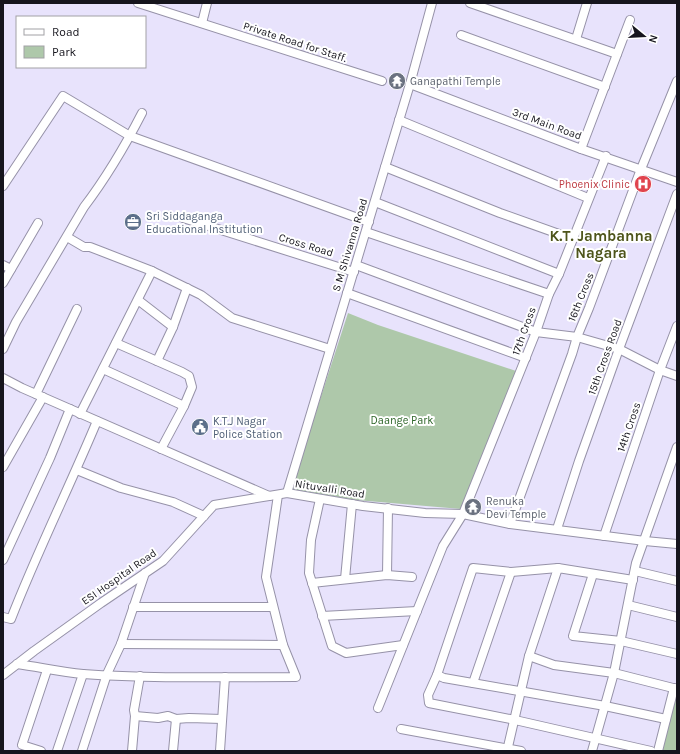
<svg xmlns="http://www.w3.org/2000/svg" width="680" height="754" font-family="Karla,sans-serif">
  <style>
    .green { fill: #aec8aa }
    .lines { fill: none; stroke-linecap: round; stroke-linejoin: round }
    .minor-casing { stroke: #9692a8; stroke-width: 10 }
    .minor { stroke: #fff; stroke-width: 8 }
    .labels { text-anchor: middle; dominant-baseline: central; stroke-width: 4; stroke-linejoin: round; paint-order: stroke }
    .street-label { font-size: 11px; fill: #16151d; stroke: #fff }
    .worship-label { font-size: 11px; fill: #5b616d; stroke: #fff; text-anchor: start }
    .health-label { font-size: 11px; fill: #be3a42; stroke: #fff; text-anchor: end }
    .service-label { font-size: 11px; fill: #4e5e75; stroke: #fff; text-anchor: start }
    .park-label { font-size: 11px; fill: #2b6426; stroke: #fff }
    .district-label { font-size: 15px; font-weight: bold; fill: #4d541a; stroke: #fff }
  </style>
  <rect width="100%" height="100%" fill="#e8e3fc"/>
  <g class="green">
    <path d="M348,313L378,325L519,372L461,509L356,500L291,489Z"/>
    <path d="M677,689V751H658Z"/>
  </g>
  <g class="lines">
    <defs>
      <g id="minor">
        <path d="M138,3L382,81"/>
        <path d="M470,3L617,54"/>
        <path d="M202,23L207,3"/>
        <path d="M461,35L605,87"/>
        <path d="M576,39L587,3"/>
        <path d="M410,84L581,149L677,182"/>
        <path d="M399,120L588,198"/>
        <path d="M581,149L630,20"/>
        <path d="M385,167L500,213L573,239"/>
        <path d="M3,186L63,96L130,136L369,222"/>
        <path d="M375,202L559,274"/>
        <path d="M183,218L354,272"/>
        <path d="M366,232L549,294"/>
        <path d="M67,237L84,247H90L103,252L152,271"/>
        <path d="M3,265L11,269"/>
        <path d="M356,265L536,332L577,337L619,349L660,370L677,376"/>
        <path d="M3,283L38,223"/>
        <path d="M347,293L526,358"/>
        <path d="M138,300L173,327"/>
        <path d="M116,343L182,372L189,376L192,387L184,406L161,449"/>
        <path d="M3,349L16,322L84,207C106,178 125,146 142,113"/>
        <path d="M157,361L173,327L187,288"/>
        <path d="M103,369L184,406"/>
        <path d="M3,378L22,388L269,496L287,493L363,506L425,513L463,514L510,524L645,541L677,544"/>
        <path d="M36,394L77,309"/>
        <path d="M80,414L152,271L201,295L232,318L330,349"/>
        <path d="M3,467L43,397"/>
        <path d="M77,470L121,488L173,502L204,516"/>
        <path d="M287,493L410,84L432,3"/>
        <path d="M320,499L311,540L309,573L332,646L346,653L403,645"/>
        <path d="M510,524L572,354L577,337L589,308L641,169L677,81"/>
        <path d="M557,529L579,461L619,349L677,194"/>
        <path d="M604,536L660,370L677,326"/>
        <path d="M3,560L50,458L70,409"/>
        <path d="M558,568L511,572L473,568L437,675L428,695L429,703L515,720L651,751"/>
        <path d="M635,571L677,581"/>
        <path d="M593,574L573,636L621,641L677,654"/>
        <path d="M387,575L388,508"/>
        <path d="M345,579L352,504"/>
        <path d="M312,583L387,575L412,577"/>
        <path d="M628,605L677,617"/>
        <path d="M133,607H273"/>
        <path d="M322,616L417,611"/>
        <path d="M3,617L11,619C37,552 69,488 97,421"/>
        <path d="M121,644L283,645"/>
        <path d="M529,656L554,665L614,673L677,689"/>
        <path d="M17,664C39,667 61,672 83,674C154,679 225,677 296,677L283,645L266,577L278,495"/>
        <path d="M3,675L34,651L101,603L163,561L214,505L269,496"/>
        <path d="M437,675L444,678L605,706L666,719"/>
        <path d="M473,683L511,572"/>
        <path d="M378,708L443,546L463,514L536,332L549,294L559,274L606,156"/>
        <path d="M135,716L158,718L168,716L176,719L189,718L222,719"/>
        <path d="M401,729L521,751"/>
        <path d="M41,751L22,745L47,670"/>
        <path d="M57,751L83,674"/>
        <path d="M82,751L107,674L121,644L145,573"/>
        <path d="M132,751L135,716L134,710L140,676"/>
        <path d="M173,751L176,719"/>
        <path d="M220,751L225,677"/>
        <path d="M507,751L529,656L558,568L633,580"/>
        <path d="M592,751L614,673L636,563L677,447"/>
        <path d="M658,751L674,688"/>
      </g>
    </defs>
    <use href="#minor" class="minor-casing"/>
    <use href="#minor" class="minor"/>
  </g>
  <defs>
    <symbol id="temple-disc" viewBox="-11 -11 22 22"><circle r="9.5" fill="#6b7280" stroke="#fff"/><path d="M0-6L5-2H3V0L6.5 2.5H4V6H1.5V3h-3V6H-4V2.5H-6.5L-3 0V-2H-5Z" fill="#fff"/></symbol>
    <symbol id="hospital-disc" viewBox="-11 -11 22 22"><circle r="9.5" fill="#e0444e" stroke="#fff"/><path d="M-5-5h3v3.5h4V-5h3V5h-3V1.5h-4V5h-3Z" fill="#fff"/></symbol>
    <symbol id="office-disc" viewBox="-11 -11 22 22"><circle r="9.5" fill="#5c6f8a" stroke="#fff"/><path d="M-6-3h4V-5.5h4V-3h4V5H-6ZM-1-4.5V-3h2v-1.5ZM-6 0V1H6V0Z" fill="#fff"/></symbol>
    <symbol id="civic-disc" viewBox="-11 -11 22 22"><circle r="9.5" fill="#5c6f8a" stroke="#fff"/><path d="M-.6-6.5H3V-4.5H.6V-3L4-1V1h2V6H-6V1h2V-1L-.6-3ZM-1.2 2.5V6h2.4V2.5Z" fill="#fff"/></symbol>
  </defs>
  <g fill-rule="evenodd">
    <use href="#temple-disc" x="387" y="71" width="20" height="20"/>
    <use href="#hospital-disc" x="633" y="174" width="20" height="20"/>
    <use href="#office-disc" x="123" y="212" width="20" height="20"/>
    <use href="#civic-disc" x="190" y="417" width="20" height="20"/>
    <use href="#temple-disc" x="463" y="497" width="20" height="20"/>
  </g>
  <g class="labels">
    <g class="street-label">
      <text transform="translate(295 42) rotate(18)">Private Road for Staff.</text>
      <text transform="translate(547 124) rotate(20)">3rd Main Road</text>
      <text transform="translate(306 245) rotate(17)">Cross Road</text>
      <text transform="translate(350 245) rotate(-73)">S M Shivanna Road</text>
      <text transform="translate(581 297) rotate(-68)">16th Cross</text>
      <text transform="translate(524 331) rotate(-70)">17th Cross</text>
      <text transform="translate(605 357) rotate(-70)">15th Cross Road</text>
      <text transform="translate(629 427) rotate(-71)">14th Cross</text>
      <text transform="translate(330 489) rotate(9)">Nituvalli Road</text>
      <text transform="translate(119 577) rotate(-35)">ESI Hospital Road</text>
    </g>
    <g class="worship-label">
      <text x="410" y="81">Ganapathi Temple</text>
      <text x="486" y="501">Renuka<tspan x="486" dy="13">Devi Temple</tspan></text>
    </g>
    <g class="health-label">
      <text x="630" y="184">Phoenix Clinic</text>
    </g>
    <g class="service-label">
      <text x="146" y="216">Sri Siddaganga<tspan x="146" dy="13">Educational Institution</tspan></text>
      <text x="213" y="421">K.T.J Nagar<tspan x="213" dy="13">Police Station</tspan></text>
    </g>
    <g class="park-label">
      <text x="402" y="420">Daange Park</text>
    </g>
    <g class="district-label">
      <text x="601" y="236">K.T. Jambanna<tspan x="601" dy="17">Nagara</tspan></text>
    </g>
  </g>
  <rect width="680" height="754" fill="none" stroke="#16151d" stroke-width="8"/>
  <rect x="16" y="16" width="130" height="52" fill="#ffffff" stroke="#a2a1a5"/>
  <rect x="24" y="29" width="20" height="6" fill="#ffffff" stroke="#a2a1a5"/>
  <text x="52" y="36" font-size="12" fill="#16151d">Road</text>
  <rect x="24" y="46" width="20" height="12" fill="#aec8aa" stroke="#a2a1a5"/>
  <text x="52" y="56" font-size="12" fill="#16151d">Park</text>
  <g transform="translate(644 36) rotate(108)" stroke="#ffffff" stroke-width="3" paint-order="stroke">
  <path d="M0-3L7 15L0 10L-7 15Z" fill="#16151d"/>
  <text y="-6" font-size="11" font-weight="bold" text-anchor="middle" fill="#16151d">N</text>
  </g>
</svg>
